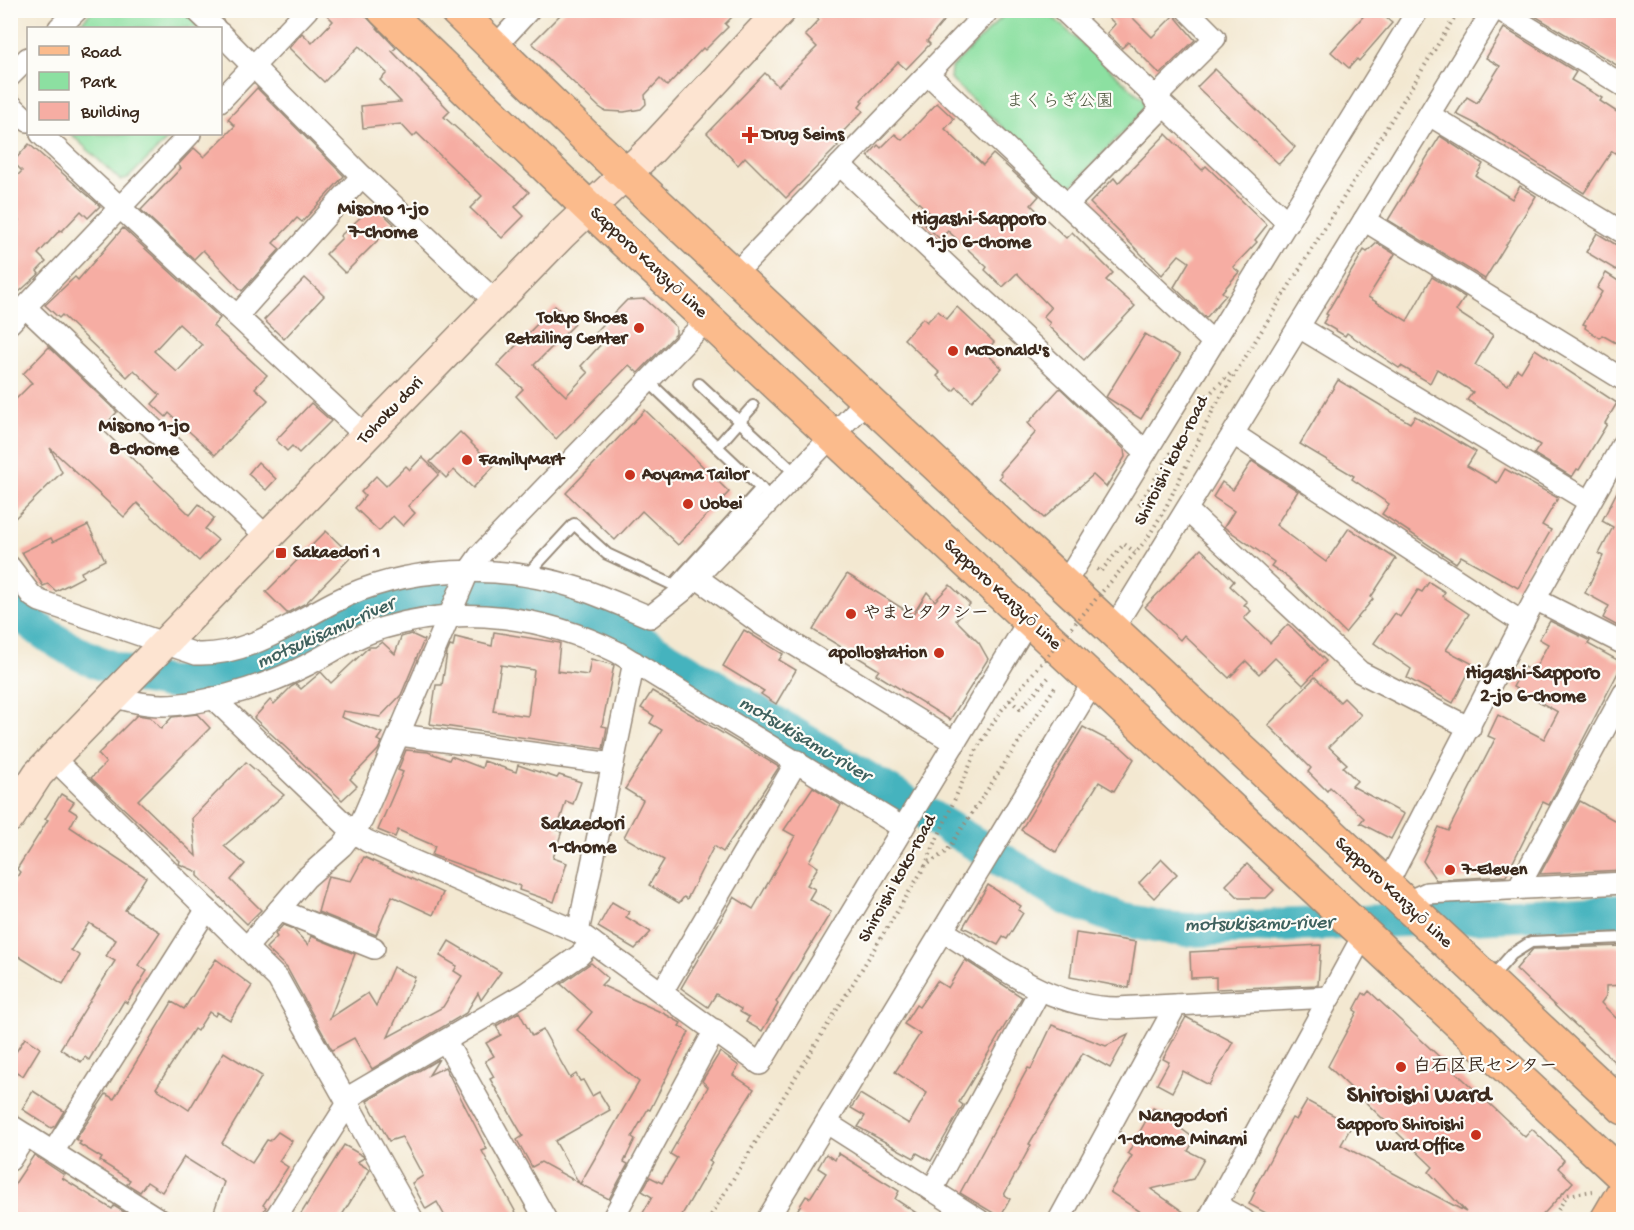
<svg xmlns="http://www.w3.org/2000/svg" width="1634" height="1230" font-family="'Gochi Hand','Klee One',sans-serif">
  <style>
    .green { fill: #8ce0a1; stroke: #648560; stroke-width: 1.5 }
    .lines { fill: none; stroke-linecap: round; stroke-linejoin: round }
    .river { stroke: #44b3be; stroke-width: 34 }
    .building { fill: #f6ada3; fill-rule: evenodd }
    .lane-casing { stroke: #978978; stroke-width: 14 }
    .street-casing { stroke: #978978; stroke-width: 24 }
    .secondary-casing { stroke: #978978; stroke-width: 33 }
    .primary-casing { stroke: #978978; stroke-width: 36 }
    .path { stroke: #978978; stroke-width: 4; stroke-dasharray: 1.5 4.5; stroke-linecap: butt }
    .lane { stroke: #fff; stroke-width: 10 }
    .street { stroke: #fff; stroke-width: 21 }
    .secondary { stroke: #fde4d1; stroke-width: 30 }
    .primary { stroke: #fbbb8c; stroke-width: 33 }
    .path-bridge { stroke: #978978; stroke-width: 4; stroke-dasharray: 1.5 4.5; stroke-linecap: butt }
    .poi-dot { fill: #c8321e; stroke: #fdfcf7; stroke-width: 2 }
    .labels { text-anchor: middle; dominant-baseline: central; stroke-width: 4.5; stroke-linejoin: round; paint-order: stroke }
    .park-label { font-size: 18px; fill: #4f583f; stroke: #fdfcf7 }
    .poi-label { font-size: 18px; font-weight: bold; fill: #3b2a1e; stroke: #fdfcf7; text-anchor: start }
    .street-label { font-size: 18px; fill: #3b2a1e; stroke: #fdfcf7 }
    .neighbourhood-label { font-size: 20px; font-weight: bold; fill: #3b2a1e; stroke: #fdfcf7 }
    .water-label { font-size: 20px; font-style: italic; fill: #3f615e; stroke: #fdfcf7 }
    .district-label { font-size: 24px; font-weight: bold; fill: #3b2a1e; stroke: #fdfcf7 }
  </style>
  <rect width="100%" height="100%" fill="#fdfcf7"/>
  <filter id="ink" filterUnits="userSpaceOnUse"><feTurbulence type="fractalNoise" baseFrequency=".0167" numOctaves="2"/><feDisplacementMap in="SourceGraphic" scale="12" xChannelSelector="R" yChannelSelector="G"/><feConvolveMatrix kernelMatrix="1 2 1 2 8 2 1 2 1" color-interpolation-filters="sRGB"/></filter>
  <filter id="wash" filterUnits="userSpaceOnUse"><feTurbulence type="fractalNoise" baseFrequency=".008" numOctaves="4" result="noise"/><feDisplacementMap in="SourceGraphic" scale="24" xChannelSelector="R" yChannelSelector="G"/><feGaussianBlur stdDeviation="1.35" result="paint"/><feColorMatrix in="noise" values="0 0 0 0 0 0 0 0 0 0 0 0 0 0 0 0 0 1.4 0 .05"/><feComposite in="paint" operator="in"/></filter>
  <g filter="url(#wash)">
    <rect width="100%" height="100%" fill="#f3e8d1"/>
    <g class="green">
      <path d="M93,10L189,11L208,28H76Z"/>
      <path d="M1008,11H1046L1144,100V110L1073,185H1065L950,79L951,68Z"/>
      <path d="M71,134H173L128,178L120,180Z"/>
    </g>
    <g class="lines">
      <path class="river" d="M10,602C45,644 112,673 165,682C194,686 252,670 279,657C319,639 355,611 398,601C480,582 547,597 622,630L1065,898L1119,919L1165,928L1189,930L1624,910"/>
    </g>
    <g id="blocks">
      <g class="building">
        <path d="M322,10H360L396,48L392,51L450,111L444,117L529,192L515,207L524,216L502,238L470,208L482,196L417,133L413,137L401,124L363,128L361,106L401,102L380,80L387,73L359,46L324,82L289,48L302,33L312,43L333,21Z"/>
        <path d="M565,10H739L725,24L728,27L705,50L703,48L667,86L660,79L645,95L646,104L641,109L624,112L605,111L599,107L532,43Z"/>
        <path d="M809,10H953L927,41L930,44L906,69L898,62L861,100L863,102L859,107L863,111L834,141L838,146L786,198L745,157L738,165L707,133L765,73L778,86L817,47L805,35L819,20Z"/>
        <path d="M1101,10H1125L1152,37L1174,15L1195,40L1160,74L1128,42L1122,48L1107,33L1115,24Z"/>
        <path d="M1369,10H1377L1392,23L1359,61L1357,59L1349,68L1331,52Z"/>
        <path d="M1525,10H1614L1623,16V69Z"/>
        <path d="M1504,28L1576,72L1571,80L1602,98L1600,101L1623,116V158L1612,151L1584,193L1474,123L1456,114L1467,97L1477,103L1500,66L1486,58Z"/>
        <path d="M1215,69L1295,147L1279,164L1197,87Z"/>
        <path d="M257,88L344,176L302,222L297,218L273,243L280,249L242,291L203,250L194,259L141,210L181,168L178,165L194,148L204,157L235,126L228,119Z"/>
        <path d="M937,103L954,119L945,129L983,165L993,154L1011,170L1039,196L1031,205L1066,238L1072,232L1113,273L1106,280L1135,306L1084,360L1048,326L1050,323L1043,317L1051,308L1017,273L1003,287L985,270L987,267L948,231L940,239L923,223L931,214L868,156L878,145L881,148L895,134L902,140Z"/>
        <path d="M1166,134L1202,170L1206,166L1267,225L1255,240L1257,242L1233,267L1239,272L1222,292L1226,295L1206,318L1174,287L1189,262L1179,255L1162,275L1090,203L1114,178L1118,183Z"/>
        <path d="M1440,136L1483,164L1476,176L1512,199L1520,186L1536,196L1485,279L1388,220Z"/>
        <path d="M29,144L100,206L88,218L81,211L62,231L60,230L38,254L46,262L37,271L39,274L10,300V229L19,220L10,212V183L22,171L13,162Z"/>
        <path d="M374,205L394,224L345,273L326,254L342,238L340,236Z"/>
        <path d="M123,228L220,318L213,326L267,375L255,388L268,400L215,455L169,413L166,417L152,404L160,395L134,370L127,377L62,315L59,318L45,305L75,277L78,280ZM179,324L202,345L177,372L154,351Z"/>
        <path d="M1597,233L1623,249V257L1616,270L1586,252Z"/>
        <path d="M1377,243L1395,254L1368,297L1407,321L1432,277L1465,297L1456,311L1493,335L1475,365L1508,385L1517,369L1521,372L1535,349L1617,403L1605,423L1607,424L1579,470L1577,469L1572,477L1534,454L1540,445L1467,400L1473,392L1437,369L1430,383L1401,366L1399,368L1347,333L1345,336L1323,323L1328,315L1326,314L1364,250L1367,252Z"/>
        <path d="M1606,273L1623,284V330L1616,343L1602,335L1600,338L1585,328L1586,325L1583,324L1602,292L1597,288Z"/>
        <path d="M305,278L324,296L284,339L264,320Z"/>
        <path d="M645,299L676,327V334L638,373L629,365L556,439L516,396L523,389L497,365L555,306L575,324L534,365L566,396L588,373L581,366L604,341L595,333L627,300Z"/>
        <path d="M957,307L994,342L985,352L1002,368L972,401L957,387L953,391L937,376L940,373L904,339L923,318L927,322L938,311L947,319Z"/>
        <path d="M1145,334L1180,355L1141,419L1106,397Z"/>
        <path d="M49,347L117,412L102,429L190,515L199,504L214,518L205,529L218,540L199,561L137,503L124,517L50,448L62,472L10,523V405L32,383L23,374Z"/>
        <path d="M1338,380L1410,423L1415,416L1476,452L1467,466L1497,483L1505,469L1558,498L1542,525L1551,530L1518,588L1461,556L1456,563L1382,514L1389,504L1352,479L1354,476L1300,444Z"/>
        <path d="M1060,388L1124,449L1125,457L1106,487L1093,475L1044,518L999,478L1002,475L1000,473L1036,432L1028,423Z"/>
        <path d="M311,403L331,421L299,453L292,446L287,451L276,440Z"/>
        <path d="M645,410L729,492L678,545L642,511L615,540L566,493Z"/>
        <path d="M460,432L494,466L473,488L454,470L446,478L430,462Z"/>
        <path d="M422,457L439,474L408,506L415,513L403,526L393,516L379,531L355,508L365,496L361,492L376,476L386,486L406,466L410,470Z"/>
        <path d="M1252,461L1298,491L1276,525L1326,562L1349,528L1396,559L1371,597L1373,599L1345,633L1288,577L1271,566L1274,562L1224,527L1234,511L1213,497L1222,482L1233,490Z"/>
        <path d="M258,462L276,479L266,490L248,474Z"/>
        <path d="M1623,480V629L1603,618L1609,606L1585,593L1603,556L1599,554L1613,527L1602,521Z"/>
        <path d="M88,525L105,560L81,572L83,577L56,591L48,584L43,586L22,552L51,538L53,542Z"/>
        <path d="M326,531L352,556L306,603L287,613L266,592Z"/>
        <path d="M1201,549L1234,581L1230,586L1247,602L1244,605L1251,611L1244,618L1270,643L1288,624L1326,661L1303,685L1275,658L1259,674L1246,661L1229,678L1184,635L1180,640L1145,607Z"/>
        <path d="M847,574L913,615L927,592L935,601L950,585L970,604L956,620L979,643L988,659L950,720L876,674L879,670L813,630Z"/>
        <path d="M1429,582L1445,592L1442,596L1469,614L1446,650L1473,664L1453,703L1407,678L1411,669L1374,643L1395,613L1400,617L1418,590L1422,592Z"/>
        <path d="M1550,621L1590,641L1588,644L1623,663L1549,805L1543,802L1506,876L1436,880L1423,861L1439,827L1448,831L1495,739L1488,736L1498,715L1544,739L1558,712L1513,687L1524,667L1533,672L1548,644L1539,639Z"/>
        <path d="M744,630L783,654L779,660L796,670L776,704L761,694L764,691L723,666Z"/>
        <path d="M494,632L560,643L557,671L588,675L591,659L614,665L602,726L607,727L603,749L430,724L436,685H442L447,653L450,646L453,647L455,637L492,646ZM501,665L534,670L528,716L493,711Z"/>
        <path d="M411,634L424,640L401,695L380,717L343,711L341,717L382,733L377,740L382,742L378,750L350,779L357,786L342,800L254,718L270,700L274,704L291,687L296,684L301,689L321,672L331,683L369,647H375L382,642L395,654L401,637Z"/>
        <path d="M1315,677L1340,702L1344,698L1361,715L1329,747L1347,764L1343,767L1357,781L1352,786L1404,814L1391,839L1360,823L1364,818L1330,787L1327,791L1308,772L1311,768L1268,725Z"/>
        <path d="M652,691L779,767L723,852L714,846L687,899L684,897L679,903L649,885L664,860L624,837L643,800L625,789L662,730L650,723L654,716L641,708Z"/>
        <path d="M197,714L210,728L138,800L196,856L192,818L246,762L284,795L224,846L245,864L231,880L261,910L247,924L198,876V872L179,864L180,861L91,778L106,763L98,754L137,715L150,717L161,729L172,717Z"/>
        <path d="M1083,727L1121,747L1134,759L1114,791L1099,782L1056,852L1021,830Z"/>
        <path d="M406,750L428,752L449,760L451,756L482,768L484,761L516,772L518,765L557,778L559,775L581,782L573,804L566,801L557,830L562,831L553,858L567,863L554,902L519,890L520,886L432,855L435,846L398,830L395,837L378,830L403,772L398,770Z"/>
        <path d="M813,787L841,805L809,861L818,867L807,885L815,889L809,899L831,912L776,1002L778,1004L762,1031L746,1022L749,1017L740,1012L741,1009L716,994L708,1007L681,988L734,897L753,909L795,836L784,830Z"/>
        <path d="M61,794L74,802L69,809L77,814L70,827L146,877L125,910L160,932L138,965L147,971L127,1003L124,1001L89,1060L85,1057L81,1062L60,1049L115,961L106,956L116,940L89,923L71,950L80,956L63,984L10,951L11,887L20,872L17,869L48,820L45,819Z"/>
        <path d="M1580,801L1623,825V870L1540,874Z"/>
        <path d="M364,857L443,893L433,915L392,896L376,935L318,912L328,876L351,881Z"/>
        <path d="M1162,859L1177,874L1154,898L1139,883Z"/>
        <path d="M1247,864L1274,890L1266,898H1239L1226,885Z"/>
        <path d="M988,885L1021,906L1018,910L1023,913L1007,939L1003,937L998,945L963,927Z"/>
        <path d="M612,902L629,912L626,917L651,932L635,949L598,927Z"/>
        <path d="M283,925L293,929L308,945L311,936L355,954L330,1018L368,993L376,1006L393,967L415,977L388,1037L443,1007L462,976L454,971L457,966L440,956L449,941L501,972L481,1000L478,993L466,1013L372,1069L354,1038L332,1050L287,968L266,948L277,937L275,934Z"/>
        <path d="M1076,933L1136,942L1129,988L1070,977Z"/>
        <path d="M1321,945L1318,985L1216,989V977L1191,978L1190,952Z"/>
        <path d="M1623,946V985L1606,986V996L1601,1003L1616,1018H1623V1070L1516,969L1533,949Z"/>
        <path d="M216,959L252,986L230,1020L217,1012L215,1016L209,1012L197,1031L194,1029L156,1088L189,1110L224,1052L262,1076L222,1143L252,1163L267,1140L270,1141L278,1132L292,1141L279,1161L288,1167L263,1205L266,1207L259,1220H211L224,1182L184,1157L162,1192L147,1182L140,1192L127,1184L130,1180L100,1161L102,1158L79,1144L81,1142L76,1139L106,1094L114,1099L172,1002L184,1009Z"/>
        <path d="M965,960L1022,997L959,1102L963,1105L931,1161L917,1153L914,1158L858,1127L865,1116L851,1108L860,1094L909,1124L927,1093L895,1072L920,1034L904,1024L916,1005L919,1007L937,981L948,988Z"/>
        <path d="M591,963L608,978L601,985L665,1014L681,1023L679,1026L689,1032L650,1110L648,1109L632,1137L635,1139L624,1162L628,1164L609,1199L580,1184L639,1082L577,1030L592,1012L561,984Z"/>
        <path d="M1369,991L1525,1137L1532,1129L1564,1160L1558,1168L1573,1182L1538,1220H1279L1249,1204L1255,1192L1253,1191L1292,1118L1296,1120L1307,1101L1352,1125L1341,1145L1466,1212L1429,1172L1433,1167L1328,1066L1357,1012L1354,1010L1363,993L1366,995Z"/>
        <path d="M519,1012L532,1036L543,1030L570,1078L576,1074L580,1081L583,1080L592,1096L599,1092L610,1110L555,1141L579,1183L541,1162L532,1167L517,1140L523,1136L490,1079L494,1077L485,1061L494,1056L486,1043L501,1035L496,1026Z"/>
        <path d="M1186,1017L1233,1042L1209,1085L1183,1071L1172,1092L1157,1084L1169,1062L1163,1059Z"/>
        <path d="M1052,1025L1106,1046L1128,1035L1110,1068L1083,1053L1029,1144L1031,1145L1004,1195L1010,1199L1000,1217L960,1193L1028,1068L1031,1069Z"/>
        <path d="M25,1038L40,1048L23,1076L10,1068V1061Z"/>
        <path d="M720,1052L739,1066L733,1075L754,1089L709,1161L712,1163L679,1220H639L652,1197L642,1191L650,1177L662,1183L677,1158L670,1154L708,1087L702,1081Z"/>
        <path d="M439,1059L429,1075L445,1067L487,1149L482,1151L520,1220H447L437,1202L426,1209L412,1183L423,1176L402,1137L389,1141L367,1101Z"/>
        <path d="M33,1091L64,1111L55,1126L51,1128L22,1109Z"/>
        <path d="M1153,1108L1182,1123L1179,1127L1195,1139L1188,1151L1204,1159L1193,1179L1151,1189L1195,1220H1153L1110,1192L1132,1156L1128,1153Z"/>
        <path d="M344,1145L363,1156L364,1158L357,1162L370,1170L339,1220H297Z"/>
        <path d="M838,1153L899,1191L895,1199L927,1220H804L795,1214L806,1196L810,1198L826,1173L818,1168L826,1154L835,1160Z"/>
        <path d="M34,1155L64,1175L62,1178L112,1209L114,1206L127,1214L125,1217L129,1220H17L10,1215V1191Z"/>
      </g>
    </g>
  </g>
  <g filter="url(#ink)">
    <use href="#blocks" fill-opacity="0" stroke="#978978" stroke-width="1.5"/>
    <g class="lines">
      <defs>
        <g id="lane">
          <path d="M648,381L771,498"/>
          <path d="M699,384L795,473"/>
          <path d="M717,447L753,406"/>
          <path d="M526,576L574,524L607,554L684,590"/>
          <path d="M673,585L761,488"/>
          <path d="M1490,979L1512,954L1531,942L1624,938"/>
        </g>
        <g id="street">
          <path d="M196,10L215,28"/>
          <path d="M1063,10L1288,223"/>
          <path d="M1500,10L1624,86"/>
          <path d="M59,28L77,10"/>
          <path d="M220,33L362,176L496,302"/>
          <path d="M494,48L529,10"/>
          <path d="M928,74L1213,342"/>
          <path d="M10,76L28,58"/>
          <path d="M1154,99L1215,38L1187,10"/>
          <path d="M220,101L307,10"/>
          <path d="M10,104L28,121"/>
          <path d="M1431,116L1624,233"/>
          <path d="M41,134L367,437"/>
          <path d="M840,165L1146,452"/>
          <path d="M1067,205L1163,107"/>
          <path d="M1364,220L1624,380"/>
          <path d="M734,275L989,10"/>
          <path d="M25,307L267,537"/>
          <path d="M237,316L362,176"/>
          <path d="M10,323L190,134"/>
          <path d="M1299,327L1588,501"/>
          <path d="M1235,435L1523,623"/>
          <path d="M1188,511L1360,672L1470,728"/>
          <path d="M10,567L32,596L40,601L196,654C247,656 291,624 334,602C405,565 499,563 574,587C600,595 625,607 650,617L684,590L867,400"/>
          <path d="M696,577L761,624L955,743"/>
          <path d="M1064,585L1418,10"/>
          <path d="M1535,599L1624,644"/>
          <path d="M1113,629L1493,10"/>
          <path d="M112,696C124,699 136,703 148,704C192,710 266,686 305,666C331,653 355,636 383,628C462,604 544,616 617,652L903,828"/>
          <path d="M213,698L353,832L367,841L578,932L760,1064L1029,620"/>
          <path d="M400,735L613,764"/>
          <path d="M53,758L278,979L413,1220"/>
          <path d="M1386,886L1535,599L1624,442"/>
          <path d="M1518,888L1624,693"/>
          <path d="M1405,903L1427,893L1624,883"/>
          <path d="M279,910L374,948"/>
          <path d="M943,931C998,965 1050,1008 1117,1008L1330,997"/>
          <path d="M578,932L634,662"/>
          <path d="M247,947L306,878L342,846L362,820L468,572L480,555L708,319"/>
          <path d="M662,992L797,761"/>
          <path d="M446,1042L546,1220"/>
          <path d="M827,1123L979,1220"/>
          <path d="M10,1125L160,1220"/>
          <path d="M53,1152L207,909"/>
          <path d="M10,1160L26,1135"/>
          <path d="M932,1190L1040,990"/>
          <path d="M1216,1205L1244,1220"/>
          <path d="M274,1220L354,1094L526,993L580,955L592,942"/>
          <path d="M612,1220L715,1030"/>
          <path d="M767,1220L1094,681"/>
          <path d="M1059,1220L1176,1005"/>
          <path d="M1208,1220L1364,934"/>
        </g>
        <path id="secondary" d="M10,817L38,774L53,758L562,234L651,150L781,10"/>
        <g id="primary">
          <path d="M384,10L589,208L1624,1177"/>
          <path d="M456,10L587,138L1624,1108"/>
          <path d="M1607,1220L1624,1191"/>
        </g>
      </defs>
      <use href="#lane" class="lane-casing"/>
      <use href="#street" class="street-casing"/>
      <use href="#secondary" class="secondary-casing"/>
      <use href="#primary" class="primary-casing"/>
      <g class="path">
        <path d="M1203,400L1232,372"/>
        <path d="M1214,408L1459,10"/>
        <path d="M1139,505L1179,440"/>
        <path d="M1097,569L1100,572L1124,544L1135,552"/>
        <path d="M1010,700L1020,709L1049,677"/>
        <path d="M1563,1192L1567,1195L1593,1191"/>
        <path d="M708,1220L925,866L947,851L1057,684"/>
        <path d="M1552,1220L1567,1195"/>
      </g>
      <use href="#lane" class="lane"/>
      <use href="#street" class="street"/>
      <use href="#secondary" class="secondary"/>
      <use href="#primary" class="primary"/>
      <path class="path-bridge" d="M925,866L978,747L1000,712L1147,539L1165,509L1214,408"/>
    </g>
  </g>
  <g class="poi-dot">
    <path d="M747 126h6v6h6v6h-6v6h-6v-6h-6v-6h6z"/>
    <circle cx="639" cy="328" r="6"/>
    <circle cx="953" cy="351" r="6"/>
    <circle cx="467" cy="460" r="6"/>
    <circle cx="630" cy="475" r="6"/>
    <circle cx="688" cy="504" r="6"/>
    <rect x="275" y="547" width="12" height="12" rx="3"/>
    <circle cx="851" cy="614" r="6"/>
    <circle cx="939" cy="653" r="6"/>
    <circle cx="1450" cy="870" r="6"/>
    <circle cx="1401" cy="1067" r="6"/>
    <circle cx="1476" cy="1135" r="6"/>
  </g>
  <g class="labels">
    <g class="park-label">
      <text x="1060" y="102">まくらぎ公園</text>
    </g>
    <g class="poi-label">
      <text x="762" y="135">Drug Seims</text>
      <text x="627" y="318" text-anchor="end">Tokyo Shoes<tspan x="627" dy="21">Retailing Center</tspan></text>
      <text x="965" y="351">McDonald's</text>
      <text x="479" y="460">FamilyMart</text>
      <text x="642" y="475">Aoyama Tailor</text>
      <text x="700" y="504">Uobei</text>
      <text x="293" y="553">Sakaedori 1</text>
      <text x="863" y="614">やまとタクシー</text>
      <text x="927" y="653" text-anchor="end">apollostation</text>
      <text x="1462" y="870">7-Eleven</text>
      <text x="1413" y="1067">白石区民センター</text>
      <text x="1464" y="1125" text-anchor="end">Sapporo Shiroishi<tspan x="1464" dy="21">Ward Office</tspan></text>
    </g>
    <g class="street-label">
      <text transform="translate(648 263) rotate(43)">Sapporo Kanzyō Line</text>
      <text transform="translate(391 411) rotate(-46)">Tohoku dori</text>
      <text transform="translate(1172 461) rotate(-63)">Shiroishi koko-road</text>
      <text transform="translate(1002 595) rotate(43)">Sapporo Kanzyō Line</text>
      <text transform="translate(898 879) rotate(-61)">Shiroishi koko-road</text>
      <text transform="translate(1393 893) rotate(43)">Sapporo Kanzyō Line</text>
    </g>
    <g class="neighbourhood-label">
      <text x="383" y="210">Misono 1-jo<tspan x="383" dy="23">7-chome</tspan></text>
      <text x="979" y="220">Higashi-Sapporo<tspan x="979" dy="23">1-jo 6-chome</tspan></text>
      <text x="144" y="427">Misono 1-jo<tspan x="144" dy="23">8-chome</tspan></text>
      <text x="1533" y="674">Higashi-Sapporo<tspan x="1533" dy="23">2-jo 6-chome</tspan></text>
      <text x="583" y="825">Sakaedori<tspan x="583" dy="23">1-chome</tspan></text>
      <text x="1183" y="1117">Nangodori<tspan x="1183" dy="23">1-chome Minami</tspan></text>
    </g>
    <g class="water-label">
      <text transform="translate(326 634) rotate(-24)">motsukisamu-river</text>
      <text transform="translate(804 740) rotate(31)">motsukisamu-river</text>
      <text transform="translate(1259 925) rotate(-1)">motsukisamu-river</text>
    </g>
    <g class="district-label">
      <text x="1419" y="1096">Shiroishi Ward</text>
    </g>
  </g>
  <rect width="1634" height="1230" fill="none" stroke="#fdfcf7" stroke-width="36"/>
  <rect x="27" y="27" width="195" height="108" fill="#fdfcf7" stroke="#afa8a0" stroke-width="1.5"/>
  <rect x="39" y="46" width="30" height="9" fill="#fbbb8c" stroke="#afa8a0" stroke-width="1.5"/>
  <text x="81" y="57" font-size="18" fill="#3b2a1e">Road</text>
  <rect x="39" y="72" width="30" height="18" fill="#8ce0a1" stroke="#afa8a0" stroke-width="1.5"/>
  <text x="81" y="87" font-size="18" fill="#3b2a1e">Park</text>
  <rect x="39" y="102" width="30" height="18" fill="#f6ada3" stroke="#afa8a0" stroke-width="1.5"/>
  <text x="81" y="117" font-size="18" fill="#3b2a1e">Building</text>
</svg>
